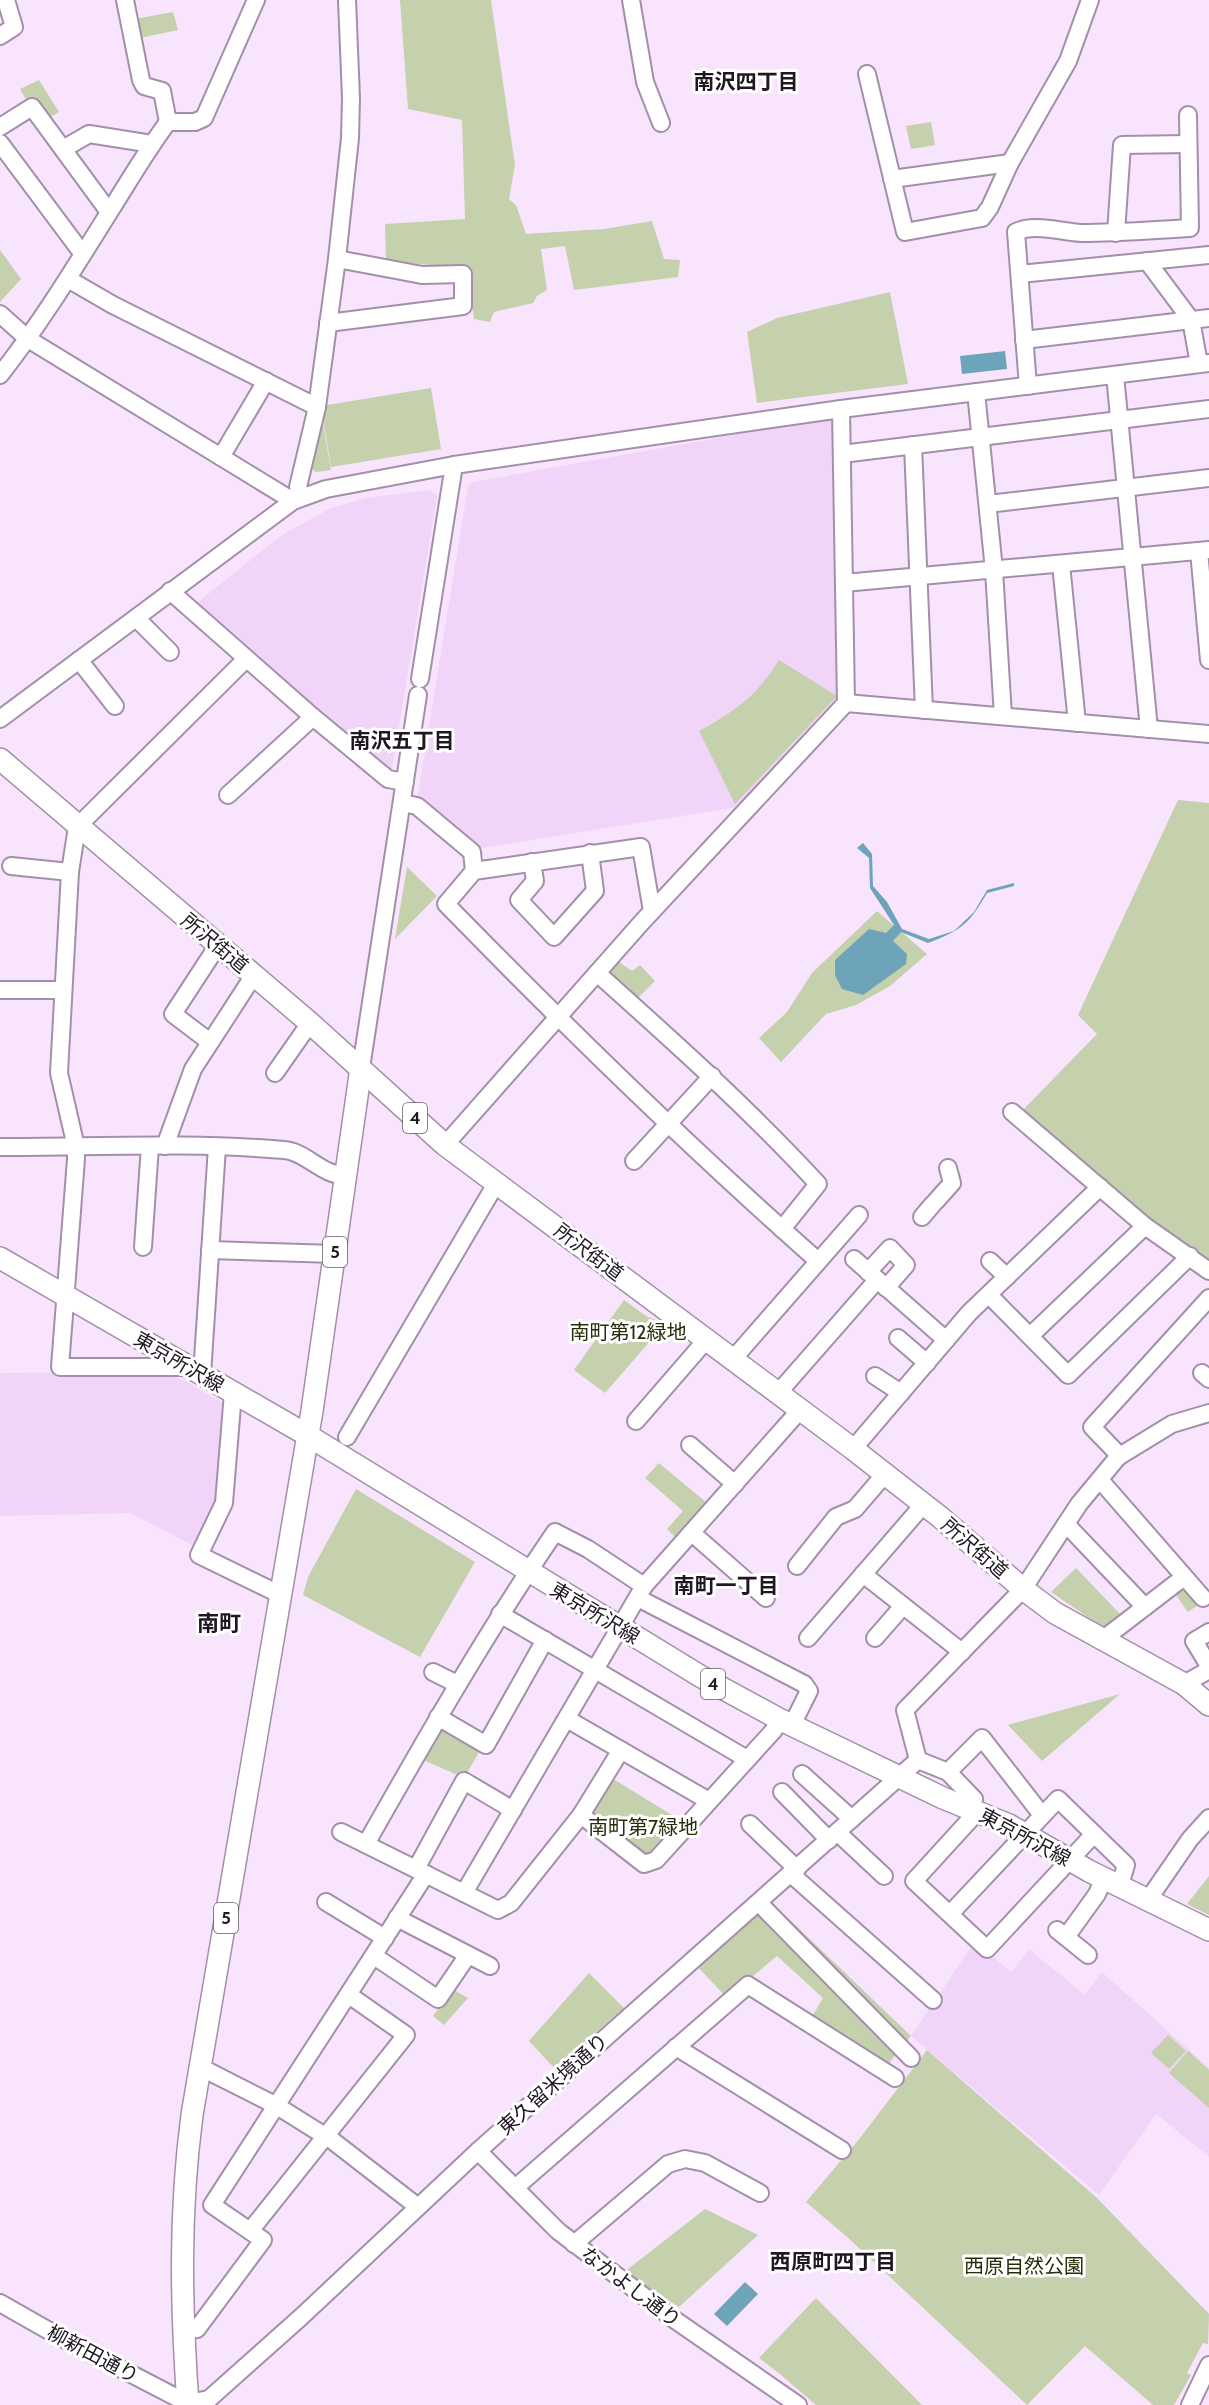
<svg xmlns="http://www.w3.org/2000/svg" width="1209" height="2405" font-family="Cabin,'Noto Sans JP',sans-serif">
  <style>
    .built { fill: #f1d5f8 }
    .green { fill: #c5d0ac }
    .water { fill: #6ea4ba }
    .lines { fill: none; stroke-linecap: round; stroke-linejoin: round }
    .minor-casing { stroke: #a48faa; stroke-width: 20 }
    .major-casing { stroke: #a48faa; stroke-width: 24 }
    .minor { stroke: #fff; stroke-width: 16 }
    .major { stroke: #fff; stroke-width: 21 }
    .labels { text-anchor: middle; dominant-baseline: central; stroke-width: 6; stroke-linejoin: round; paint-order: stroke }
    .shield { fill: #fff; stroke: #625d64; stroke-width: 1.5 }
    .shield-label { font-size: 18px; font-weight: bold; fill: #1f1721 }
    .street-label { font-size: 20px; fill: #1f1721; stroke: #fff }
    .park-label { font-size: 20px; fill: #252d09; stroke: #fff }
    .neighbourhood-label { font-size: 21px; font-weight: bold; fill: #1f1721; stroke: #fff }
    .quarter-label { font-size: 22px; font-weight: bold; fill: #1f1721; stroke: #fff }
  </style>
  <rect width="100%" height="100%" fill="#f8e5fd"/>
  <g class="built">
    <path d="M835,417L838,697L738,807L476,849L417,800L468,486L472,482Z"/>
    <path d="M429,490L437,496L391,776L193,606L283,534L331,508L365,498Z"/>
    <path d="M167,1371L223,1403L218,1510L198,1548L130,1513L0,1516V1373Z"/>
    <path d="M975,1941L1011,1972L1029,1949L1085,1995L1102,1972L1209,2068V2157L1156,2114L1099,2195L911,2036Z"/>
  </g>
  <g class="green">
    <path d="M400,0H491L515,165L509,199L516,205L526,234L604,229L652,221L664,259L680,260L678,277L574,290L565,246L541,249L547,290L537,296L533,303L494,312L490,322L474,319L467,268L386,261L385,224L465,219L462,120L408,109Z"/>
    <path d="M173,12L178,30L135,39L129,20Z"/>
    <path d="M39,80L59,112L45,120L30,106L20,89Z"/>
    <path d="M931,122L935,145L911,149L906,126Z"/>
    <path d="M0,250L21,279L0,302Z"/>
    <path d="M890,292L908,384L757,403L747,332L777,318Z"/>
    <path d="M431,388L441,449L331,467L321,406Z"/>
    <path d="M321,411L331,470L316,472L311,468Z"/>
    <path d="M779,660L837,696L735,804L699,731C735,711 757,696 779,660Z"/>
    <path d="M1178,800L1209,803V1266L1174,1240L1020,1113L1097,1034L1078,1015Z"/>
    <path d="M407,867L437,896L395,939Z"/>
    <path d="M877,911L927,954L890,986L856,1005L826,1014L781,1062L759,1038L787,1012L812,973Z"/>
    <path d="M615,959L632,971L640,965L655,981L635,1001L603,972Z"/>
    <path d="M624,1300L646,1316L665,1324L605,1393L574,1370Z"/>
    <path d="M659,1463L707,1503L676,1538L667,1529L683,1511L645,1478Z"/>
    <path d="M356,1489L475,1562L420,1657L303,1595L308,1577Z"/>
    <path d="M1076,1568L1121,1615L1104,1628L1051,1592Z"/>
    <path d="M1184,1578L1204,1601L1188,1612L1171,1588Z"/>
    <path d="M1120,1694L1042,1761L1008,1725Z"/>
    <path d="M439,1722L482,1747L464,1778L419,1758Z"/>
    <path d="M610,1777L685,1823L644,1860L589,1813Z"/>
    <path d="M1209,1876V1915L1187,1904Z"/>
    <path d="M768,1899L911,2036L885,2068L810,2020L823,1998L777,1956L727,1998L695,1964Z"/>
    <path d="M589,1973L624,2008L554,2068L529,2041Z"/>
    <path d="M452,1989L468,1998L444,2025L433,2016Z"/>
    <path d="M1168,2035L1186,2051L1169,2069L1151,2053Z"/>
    <path d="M927,2050L1097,2198L1209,2314L1208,2344L1203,2343L1187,2373L1191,2375L1174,2405H1153L1085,2346L1027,2405L846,2236L806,2202L860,2138Z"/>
    <path d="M1188,2051L1209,2070V2108L1169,2073Z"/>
    <path d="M705,2209L758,2235L679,2307L623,2273Z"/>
    <path d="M816,2298L922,2405H816L780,2374L759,2358Z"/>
  </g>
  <g class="water">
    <path d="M1005,351L1007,369L962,374L960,356Z"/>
    <path d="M863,843L872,854L873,886L887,902L902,929L929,939L954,931L974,912L987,890L1014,883V886L987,893C969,924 962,930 928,943L901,932L893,941L907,954L906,964L863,995L842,989L835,975V960L869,929L886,933L894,925L870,888L869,858L857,848Z"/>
    <path d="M745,2282L758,2294L727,2326L714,2314Z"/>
  </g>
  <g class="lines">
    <defs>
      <g id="minor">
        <path d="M125,0L141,80L144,86L162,91L168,122"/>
        <path d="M631,0L645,82L661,123"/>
        <path d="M0,36L14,27L6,0"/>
        <path d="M867,74L905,232L982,218L990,207L1010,163L1068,61L1090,0"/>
        <path d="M0,127L32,107L109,212"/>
        <path d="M0,143L82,253"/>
        <path d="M63,149L89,134L152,144"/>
        <path d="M892,179L1010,163"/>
        <path d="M1116,233L1122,145L1188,144"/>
        <path d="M1147,261L1191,320L1199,364"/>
        <path d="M1020,274L1209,255"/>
        <path d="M68,279L113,305L317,407"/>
        <path d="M0,314L28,339L293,501"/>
        <path d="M328,323L463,306V274L422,275L337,259"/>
        <path d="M1024,340L1209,318"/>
        <path d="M0,375C41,323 75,267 110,211C129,181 147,150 168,122H195L204,118L256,0"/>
        <path d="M1115,375L1149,729"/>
        <path d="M1028,386L1016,232C1034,223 1061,232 1081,233C1117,233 1153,230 1190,228L1188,115"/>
        <path d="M976,392L994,570L1003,716"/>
        <path d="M913,445L924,710"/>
        <path d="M842,454L1209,409"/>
        <path d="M221,457L266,381"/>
        <path d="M302,496L298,487L317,407L337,259L350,138L351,98L347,0"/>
        <path d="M988,504L1209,478"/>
        <path d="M1199,551L1209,660"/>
        <path d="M1061,564L1077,723"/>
        <path d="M844,583L1209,550"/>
        <path d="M170,591L313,717L388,779L405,782"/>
        <path d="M136,618L170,652"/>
        <path d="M79,660L115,706"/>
        <path d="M420,679L454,465"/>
        <path d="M846,703L1209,734"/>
        <path d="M0,719L293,501L326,489L454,465L841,409L1209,363"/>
        <path d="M228,795L313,717"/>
        <path d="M402,803L417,806L472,852L474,871"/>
        <path d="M532,862L535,881L519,900L554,937L595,891L590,853"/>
        <path d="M11,866L70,872"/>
        <path d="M652,911L641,847L474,871L446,904C566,1027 689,1147 818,1261"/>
        <path d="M597,973C673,1041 749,1109 818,1184L782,1229"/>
        <path d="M0,990H63"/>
        <path d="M210,1042L173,1014L218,945"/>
        <path d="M361,1068L418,695"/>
        <path d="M275,1073L310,1023"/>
        <path d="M1012,1112L1145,1226L1209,1271"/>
        <path d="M445,1145L642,922L846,703L841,409"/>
        <path d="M165,1146L193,1069L254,975"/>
        <path d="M0,1147C94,1147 190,1142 284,1150C305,1151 321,1175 346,1176"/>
        <path d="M634,1161L712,1076"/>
        <path d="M936,1201L952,1183L948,1168"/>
        <path d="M922,1217L933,1204"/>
        <path d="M143,1247L150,1146"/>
        <path d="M210,1250L335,1254"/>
        <path d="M854,1259L946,1340"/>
        <path d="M990,1261L1007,1277"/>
        <path d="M868,1272L890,1248L906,1265L886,1288"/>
        <path d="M989,1295L1068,1375L1190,1256"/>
        <path d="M1030,1336L1145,1226"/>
        <path d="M898,1338L927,1363"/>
        <path d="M733,1359L859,1215"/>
        <path d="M188,1367H60L76,1159V1147L59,1073L70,872L77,827L246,659"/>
        <path d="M1202,1373L1209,1379"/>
        <path d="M202,1375L217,1147"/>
        <path d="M875,1376L901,1393"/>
        <path d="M233,1393L224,1503L199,1555L281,1595"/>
        <path d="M778,1393L877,1280"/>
        <path d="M636,1421L707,1339"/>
        <path d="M347,1437L497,1182"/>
        <path d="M690,1445L735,1484"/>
        <path d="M853,1449L969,1313L1100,1187"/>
        <path d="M1120,1456L1092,1427L1209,1298"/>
        <path d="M1101,1481L1203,1598"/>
        <path d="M1066,1524L1145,1607"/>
        <path d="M692,1533L766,1598"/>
        <path d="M797,1566L836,1517L855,1509L885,1474"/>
        <path d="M863,1574L962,1652"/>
        <path d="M638,1598L804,1684L809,1691L792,1725"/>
        <path d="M500,1614L747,1759"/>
        <path d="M1209,1632L1194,1641L1209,1666"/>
        <path d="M808,1638L923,1505"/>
        <path d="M875,1638L903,1606"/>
        <path d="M1102,1640L1184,1577"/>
        <path d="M433,1672L457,1684"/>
        <path d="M1184,1684L1209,1670"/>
        <path d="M438,1717L486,1745L545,1640"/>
        <path d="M567,1719L709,1801"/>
        <path d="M918,1760L905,1710L1023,1589L1079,1504L1118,1457L1172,1424L1209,1413"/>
        <path d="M918,1760L948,1772L974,1799L969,1808"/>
        <path d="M948,1772L982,1738L1042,1815"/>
        <path d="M802,1774L852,1819"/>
        <path d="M782,1792L829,1840"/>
        <path d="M977,1812L914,1881L987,1949L1094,1834"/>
        <path d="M581,1815L621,1750"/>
        <path d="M750,1824L797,1869"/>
        <path d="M341,1832L498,1910L511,1903L581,1815L644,1864L656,1860L774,1730L779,1719"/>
        <path d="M837,1832L884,1876"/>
        <path d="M366,1844C426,1738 486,1633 555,1532L588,1549L644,1586"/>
        <path d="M416,1869L464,1781L513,1810"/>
        <path d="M791,1874L933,2000"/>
        <path d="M464,1893L644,1586L800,1410"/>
        <path d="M1148,1900L1190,1839L1209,1818"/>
        <path d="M326,1902L385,1938"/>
        <path d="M759,1903L911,2058"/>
        <path d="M950,1914L1058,1799L1126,1865L1123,1875L1116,1884"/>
        <path d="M397,1918L490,1966"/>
        <path d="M1057,1930L1088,1955"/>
        <path d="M1066,1937L1097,1894L1104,1878"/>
        <path d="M374,1956L438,1999L468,1955"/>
        <path d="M676,2047L842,2150"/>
        <path d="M200,2067L277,2106L333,2141L418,2207"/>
        <path d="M478,2151L558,2231L675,2320L798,2405"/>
        <path d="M515,2188L748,1985L895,2078"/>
        <path d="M250,2231L406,2035L349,1995"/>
        <path d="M574,2244L668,2164L685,2159L705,2163L760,2193"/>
        <path d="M0,2303L58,2336L191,2405"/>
        <path d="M183,2331L197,2329L263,2240L212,2205L426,1874"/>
        <path d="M188,2403L209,2399L301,2317L478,2151L918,1760"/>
        <path d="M1190,2405L1209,2365"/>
      </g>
      <g id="major">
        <path d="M0,759L310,1023L445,1145L853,1449L940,1517L1023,1589L1055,1613L1184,1684L1209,1705"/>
        <path d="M0,1258L307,1435L700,1676L779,1719L943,1798L1009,1825L1089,1871L1209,1930"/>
        <path d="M188,2405C181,2305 179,2214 192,2115L312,1411L361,1068"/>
      </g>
    </defs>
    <use href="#minor" class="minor-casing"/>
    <use href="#major" class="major-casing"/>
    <use href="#minor" class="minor"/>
    <use href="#major" class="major"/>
  </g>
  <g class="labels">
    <g class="shield">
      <rect x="403" y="1103" width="24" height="30" rx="4.5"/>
      <rect x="323" y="1237" width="24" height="30" rx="4.5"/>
      <rect x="701" y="1669" width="24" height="30" rx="4.5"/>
      <rect x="214" y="1903" width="24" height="30" rx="4.5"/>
    </g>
    <g class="shield-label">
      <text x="415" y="1118">4</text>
      <text x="335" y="1252">5</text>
      <text x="713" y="1684">4</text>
      <text x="226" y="1918">5</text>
    </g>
    <g class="street-label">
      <text transform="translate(215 943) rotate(40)">所沢街道</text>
      <text transform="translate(589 1252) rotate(37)">所沢街道</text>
      <text transform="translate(179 1362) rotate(30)">東京所沢線</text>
      <text transform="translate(975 1548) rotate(41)">所沢街道</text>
      <text transform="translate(595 1613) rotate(31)">東京所沢線</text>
      <text transform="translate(1025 1837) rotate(28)">東京所沢線</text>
      <text transform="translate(553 2084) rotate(-42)">東久留米境通り</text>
      <text transform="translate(631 2287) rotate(37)">なかよし通り</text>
      <text transform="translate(93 2354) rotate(28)">柳新田通り</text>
    </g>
    <g class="park-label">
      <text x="628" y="1332">南町第12緑地</text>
      <text x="643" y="1827">南町第7緑地</text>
      <text x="1024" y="2266">西原自然公園</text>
    </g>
    <g class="neighbourhood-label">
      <text x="746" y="81">南沢四丁目</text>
      <text x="402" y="740">南沢五丁目</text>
      <text x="726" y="1585">南町一丁目</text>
      <text x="833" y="2261">西原町四丁目</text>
    </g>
    <g class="quarter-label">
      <text x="219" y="1623">南町</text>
    </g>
  </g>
</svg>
